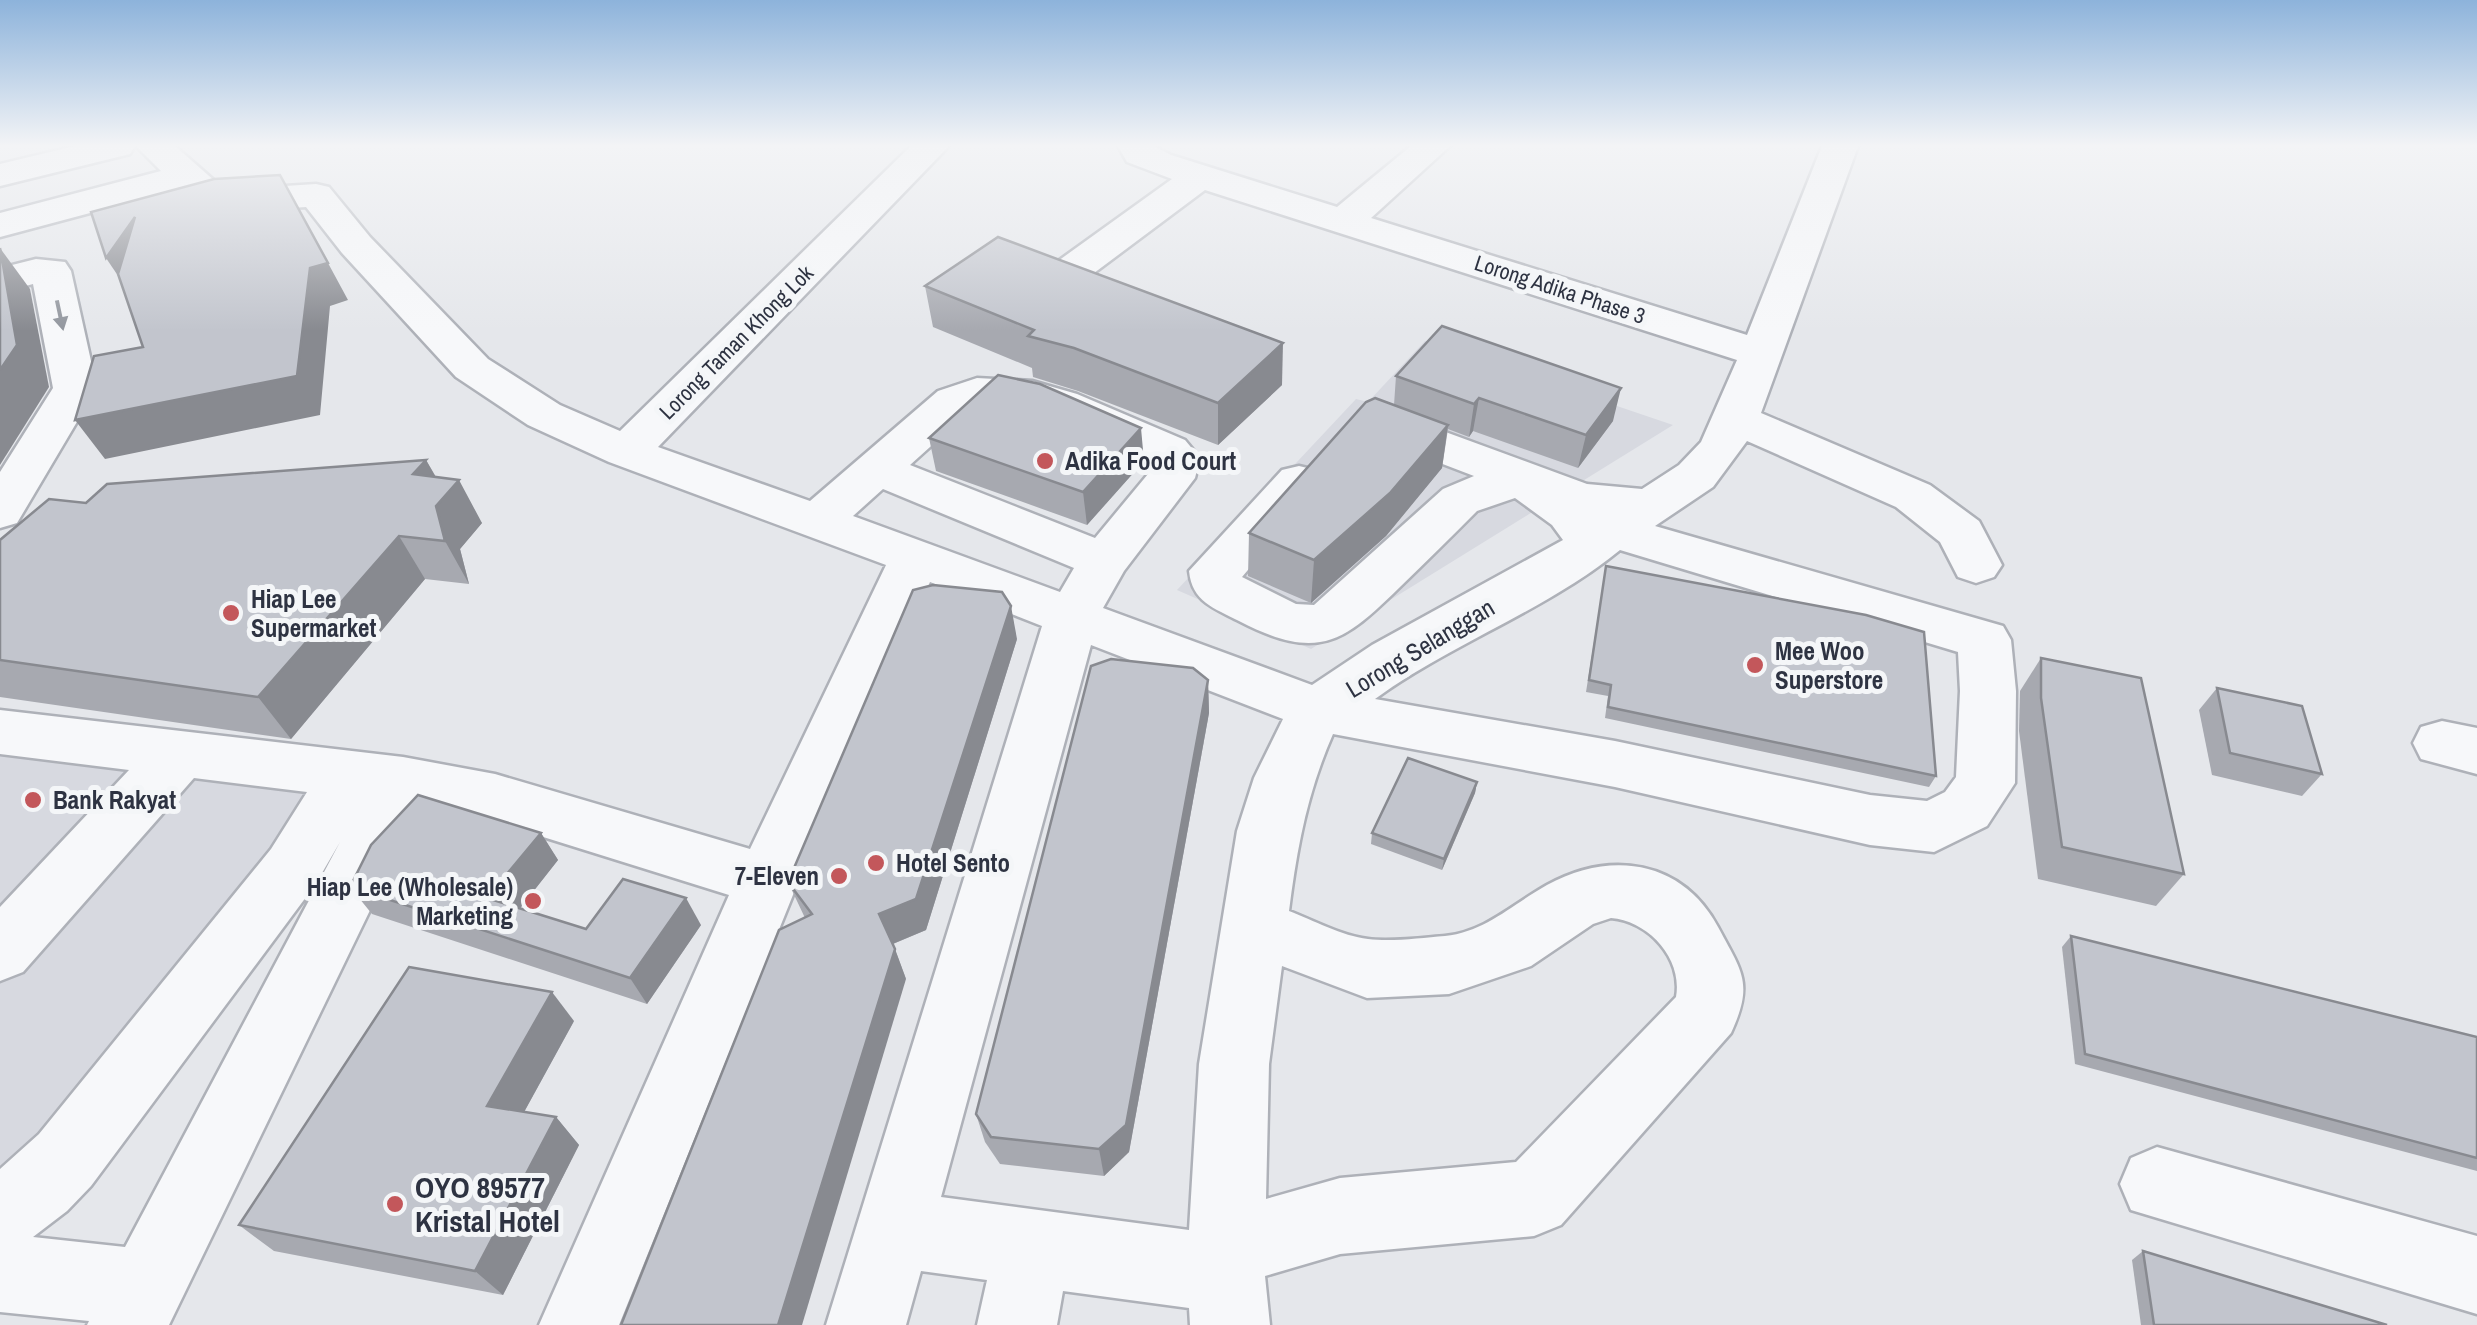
<svg xmlns="http://www.w3.org/2000/svg" width="2477" height="1325" font-family="'Archivo Narrow',sans-serif">
  <style>
    .built { fill: #d7d9e0 }
    .lines { fill: none; stroke-linecap: round; stroke-linejoin: round }
    .minor-casing { stroke: #aeb1b8; stroke-width: 5 }
    .minor { fill: #f7f8fa; fill-rule: evenodd }
    .wall { fill: #a7a9b0 }
    .shaded-wall { fill: #888a90 }
    .building { fill: #c2c5cd; stroke: #888a90; stroke-width: 2.5 }
    .oneway { fill: #92969e }
    .poi-dot { fill: #c3575b; stroke: #f4f6f8; stroke-width: 4 }
    .labels { text-anchor: middle; dominant-baseline: central; stroke-width: 10; stroke-linejoin: round; paint-order: stroke }
    .far-street-label { font-size: 22px; fill: #2e3342; stroke: #f4f6f8 }
    .poi-label { font-size: 25px; font-weight: bold; fill: #2e3342; stroke: #f4f6f8; text-anchor: start }
    .street-label { font-size: 25px; fill: #2e3342; stroke: #f4f6f8 }
    .near-poi-label { font-size: 30px; font-weight: bold; fill: #2e3342; stroke: #f4f6f8; text-anchor: start }
  </style>
  <rect width="100%" height="100%" fill="#e5e7eb"/>
  <g class="built">
    <path d="M1425,341L1673,425L1311,649L1177,590L1356,399L1368,402Z"/>
    <path d="M0,709L377,758L0,1240Z"/>
  </g>
  <g class="lines">
    <defs>
      <g id="minor">
        <path d="M75,146H135L130,154L0,186V164Z"/>
        <path d="M136,146H175L225,190L316,184L329,187L370,237L488,359L560,405L620,431L911,146H949L658,447L810,501L938,391L977,378L1032,381L1077,394L1185,440L1200,458L1195,478L1124,571L1103,608L1312,685L1372,645L1563,540L1552,525L1515,498L1477,511C1452,536 1426,562 1400,587C1343,643 1318,662 1239,621C1214,608 1192,602 1189,571L1282,470L1299,466L1316,470L1323,481L1242,577L1296,604L1314,605L1443,489L1474,476L1359,432L1352,422L1359,412L1375,408L1391,412L1587,484L1642,489L1679,465L1701,442L1737,360L1205,190L1086,279L1072,282L1058,279L1052,270L1058,261L1172,179L1127,162L1118,146H1154L1171,155L1337,207L1411,146H1450L1371,218L1747,335L1822,146H1858L1761,413L1930,485L1979,521L2002,565L1994,577L1976,583L1958,577L1940,542L1896,507L1747,441L1713,487L1655,526L2003,626L2011,640L2016,691L2015,783L1987,826L1934,852L1870,845L1615,787L1333,734C1307,793 1297,848 1289,911C1313,920 1342,936 1368,939C1391,942 1421,938 1445,936C1485,932 1513,904 1547,885C1611,850 1682,860 1718,927C1742,972 1754,983 1731,1033L1561,1225L1534,1236L1340,1254L1265,1276L1270,1325H1190L1189,1308L1063,1291L1057,1325H977L987,1280L921,1271L906,1325H826L1042,626L930,582L799,880L619,1325H539L729,895L495,822L420,807L169,1325H87L89,1321L0,1312V1169L39,1134L271,849L307,792L194,778L23,972L0,981V907L129,770L0,754V710L403,757L495,774L750,849L886,565L609,462L528,425L456,377L342,253L306,207L216,213L203,210L180,189L0,237V213L161,171ZM1003,404L1045,413L1152,461L1148,474L1095,538L910,465L970,411ZM883,489L1074,568L1060,592L853,516ZM1620,550L1958,652L1960,691L1956,777L1945,792L1927,801L1870,795L1615,741L1375,699C1452,643 1547,610 1620,550ZM1091,645L1283,719L1254,778L1237,831L1199,1064L1189,1230L941,1197ZM340,842L125,1247L33,1237L67,1211L91,1186L315,885ZM1611,918C1648,921 1683,958 1676,997L1516,1162L1340,1178L1266,1199L1269,1064L1282,966L1367,998L1449,994L1531,966L1593,924Z"/>
        <path d="M36,259L65,262L71,271L97,388L17,523L0,528V472L53,388L33,284L0,293V268Z"/>
        <path d="M2442,721L2477,728V774L2421,759L2413,743L2421,727Z"/>
        <path d="M2157,1147L2477,1236V1314L2131,1210L2120,1184L2131,1158Z"/>
      </g>
    </defs>
    <use href="#minor" class="minor-casing"/>
    <use href="#minor" class="minor"/>
  </g>
  <g class="wall">
    <path d="M925,286L1282,385L1218,445L1078,391L1033,377L1032,368L933,327Z"/>
    <path d="M1396,376L1613,421L1578,468L1473,431L1469,437L1448,429L1442,468L1386,536L1311,603L1248,576L1249,533L1394,405Z"/>
    <path d="M929,438L1144,461L1087,525L936,471Z"/>
    <path d="M426,460L436,477L482,523L460,549L469,584L425,579L291,739L0,697V540L86,503Z"/>
    <path d="M1606,566L1936,776L1929,787L1605,718L1608,696L1586,692Z"/>
    <path d="M1017,639L926,930L893,944L906,979L805,918L788,882Z"/>
    <path d="M2041,658L2184,874L2156,906L2038,879L2019,731L2020,691Z"/>
    <path d="M1208,680L1209,713L1129,1152L1104,1176L1000,1164L985,1142L976,1114Z"/>
    <path d="M2217,688L2322,774L2302,796L2212,775L2199,710Z"/>
    <path d="M1477,782L1475,793L1442,870L1371,844L1372,833Z"/>
    <path d="M541,833L558,860L520,908L586,929L701,925L647,1004L372,914L350,887Z"/>
    <path d="M2071,936L2477,1037V1171L2075,1064L2062,947Z"/>
    <path d="M574,1021L524,1112L556,1117L579,1145L503,1295L274,1251L239,1225Z"/>
    <path d="M2143,1251L2387,1325H2141L2132,1260Z"/>
  </g>
  <g class="shaded-wall">
    <path d="M135,217L131,295L106,258Z"/>
    <path d="M0,248L30,289L49,387L0,465Z"/>
    <path d="M328,263L348,300L330,306L320,415L105,459L75,420L310,268Z"/>
    <path d="M1283,343L1282,385L1218,445V403Z"/>
    <path d="M1621,388L1613,421L1578,468L1586,435Z"/>
    <path d="M1479,398L1473,431L1469,437L1474,404Z"/>
    <path d="M1448,425L1442,468L1386,536L1311,603L1314,560Z"/>
    <path d="M1141,428L1144,461L1087,525L1083,492Z"/>
    <path d="M426,460L446,495L459,480L482,523L460,549L469,584L445,541L413,474Z"/>
    <path d="M399,536L425,579L291,739L258,697Z"/>
    <path d="M1011,606L1017,639L926,930L890,945L879,914Z"/>
    <path d="M1208,680L1209,713L1129,1152L1104,1176L1099,1149Z"/>
    <path d="M1477,782L1475,793L1442,870L1444,859Z"/>
    <path d="M541,833L558,860L507,925L487,898Z"/>
    <path d="M686,898L701,925L647,1004L630,978Z"/>
    <path d="M895,949L906,979L802,1325H778Z"/>
    <path d="M552,992L574,1021L512,1134L487,1106Z"/>
    <path d="M556,1117L579,1145L503,1295L475,1271Z"/>
  </g>
  <g class="building">
    <path d="M280,175L328,263L310,268L297,376L75,420L94,356L143,347L118,274L135,217L106,258L91,212L214,179Z"/>
    <path d="M998,237L1283,343L1218,403L1074,348L1028,336L1034,330L925,286Z"/>
    <path d="M0,248L17,345L0,370Z"/>
    <path d="M1442,326L1621,388L1586,435L1479,398L1474,404L1396,376Z"/>
    <path d="M998,375L1040,384L1141,428L1083,492L929,438Z"/>
    <path d="M1375,398L1448,425L1390,493L1314,560L1249,533L1366,402Z"/>
    <path d="M426,460L413,474L459,480L436,506L445,541L399,536L258,697L0,660V540L49,499L86,503L107,484Z"/>
    <path d="M1606,566L1866,615L1924,632L1936,776L1608,707L1611,685L1589,680Z"/>
    <path d="M933,585L1002,592L1011,606L916,899L879,914L895,949L778,1325H621L779,930L812,914L788,882L913,590Z"/>
    <path d="M2041,658L2141,678L2184,874L2062,847L2041,698Z"/>
    <path d="M1111,659L1193,668L1208,680L1126,1125L1099,1149L991,1137L976,1114L1091,666Z"/>
    <path d="M2217,688L2302,706L2322,774L2230,753Z"/>
    <path d="M1408,758L1477,782L1444,859L1372,833Z"/>
    <path d="M418,795L541,833L487,898L586,929L623,879L686,898L630,978L350,887L371,845Z"/>
    <path d="M2071,936L2477,1037V1158L2085,1054Z"/>
    <path d="M409,967L552,992L487,1106L556,1117L475,1271L239,1225Z"/>
    <path d="M2143,1251L2387,1325H2154Z"/>
  </g>
  <defs><path id="oneway-solid" d="M-6-.8H1V-3.2L6.5 0L1 3.2V.8H-6Z" transform="scale(2.5)"/></defs>
  <use class="oneway" href="#oneway-solid" transform="translate(60 315) rotate(78)"/>
  <linearGradient id="sky" x2="0" y2="1"><stop stop-color="#8db3db"/><stop offset="0.44" stop-color="#f3f4f6"/><stop offset="1" stop-color="#f3f4f6" stop-opacity="0"/></linearGradient>
  <rect width="2477" height="331" fill="url(#sky)"/>
  <g class="poi-dot">
    <circle cx="1045" cy="461" r="10"/>
    <circle cx="231" cy="613" r="10"/>
    <circle cx="1755" cy="665" r="10"/>
    <circle cx="33" cy="800" r="10"/>
    <circle cx="876" cy="863" r="10"/>
    <circle cx="839" cy="876" r="10"/>
    <circle cx="533" cy="901" r="10"/>
    <circle cx="395" cy="1204" r="10"/>
  </g>
  <g class="labels">
    <g class="far-street-label">
      <text transform="translate(1560 289) rotate(18)">Lorong Adika Phase 3</text>
      <text transform="translate(736 342) rotate(-45)">Lorong Taman Khong Lok</text>
    </g>
    <g class="poi-label">
      <text x="1065" y="461">Adika Food Court</text>
      <text x="251" y="599">Hiap Lee<tspan x="251" dy="29">Supermarket</tspan></text>
      <text x="1775" y="651">Mee Woo<tspan x="1775" dy="29">Superstore</tspan></text>
      <text x="53" y="800">Bank Rakyat</text>
      <text x="896" y="863">Hotel Sento</text>
      <text x="819" y="876" text-anchor="end">7-Eleven</text>
      <text x="513" y="887" text-anchor="end">Hiap Lee (Wholesale)<tspan x="513" dy="29">Marketing</tspan></text>
    </g>
    <g class="street-label">
      <text transform="translate(1420 648) rotate(-31)">Lorong Selanggan</text>
    </g>
    <g class="near-poi-label">
      <text x="415" y="1187">OYO 89577<tspan x="415" dy="34">Kristal Hotel</tspan></text>
    </g>
  </g>
</svg>
